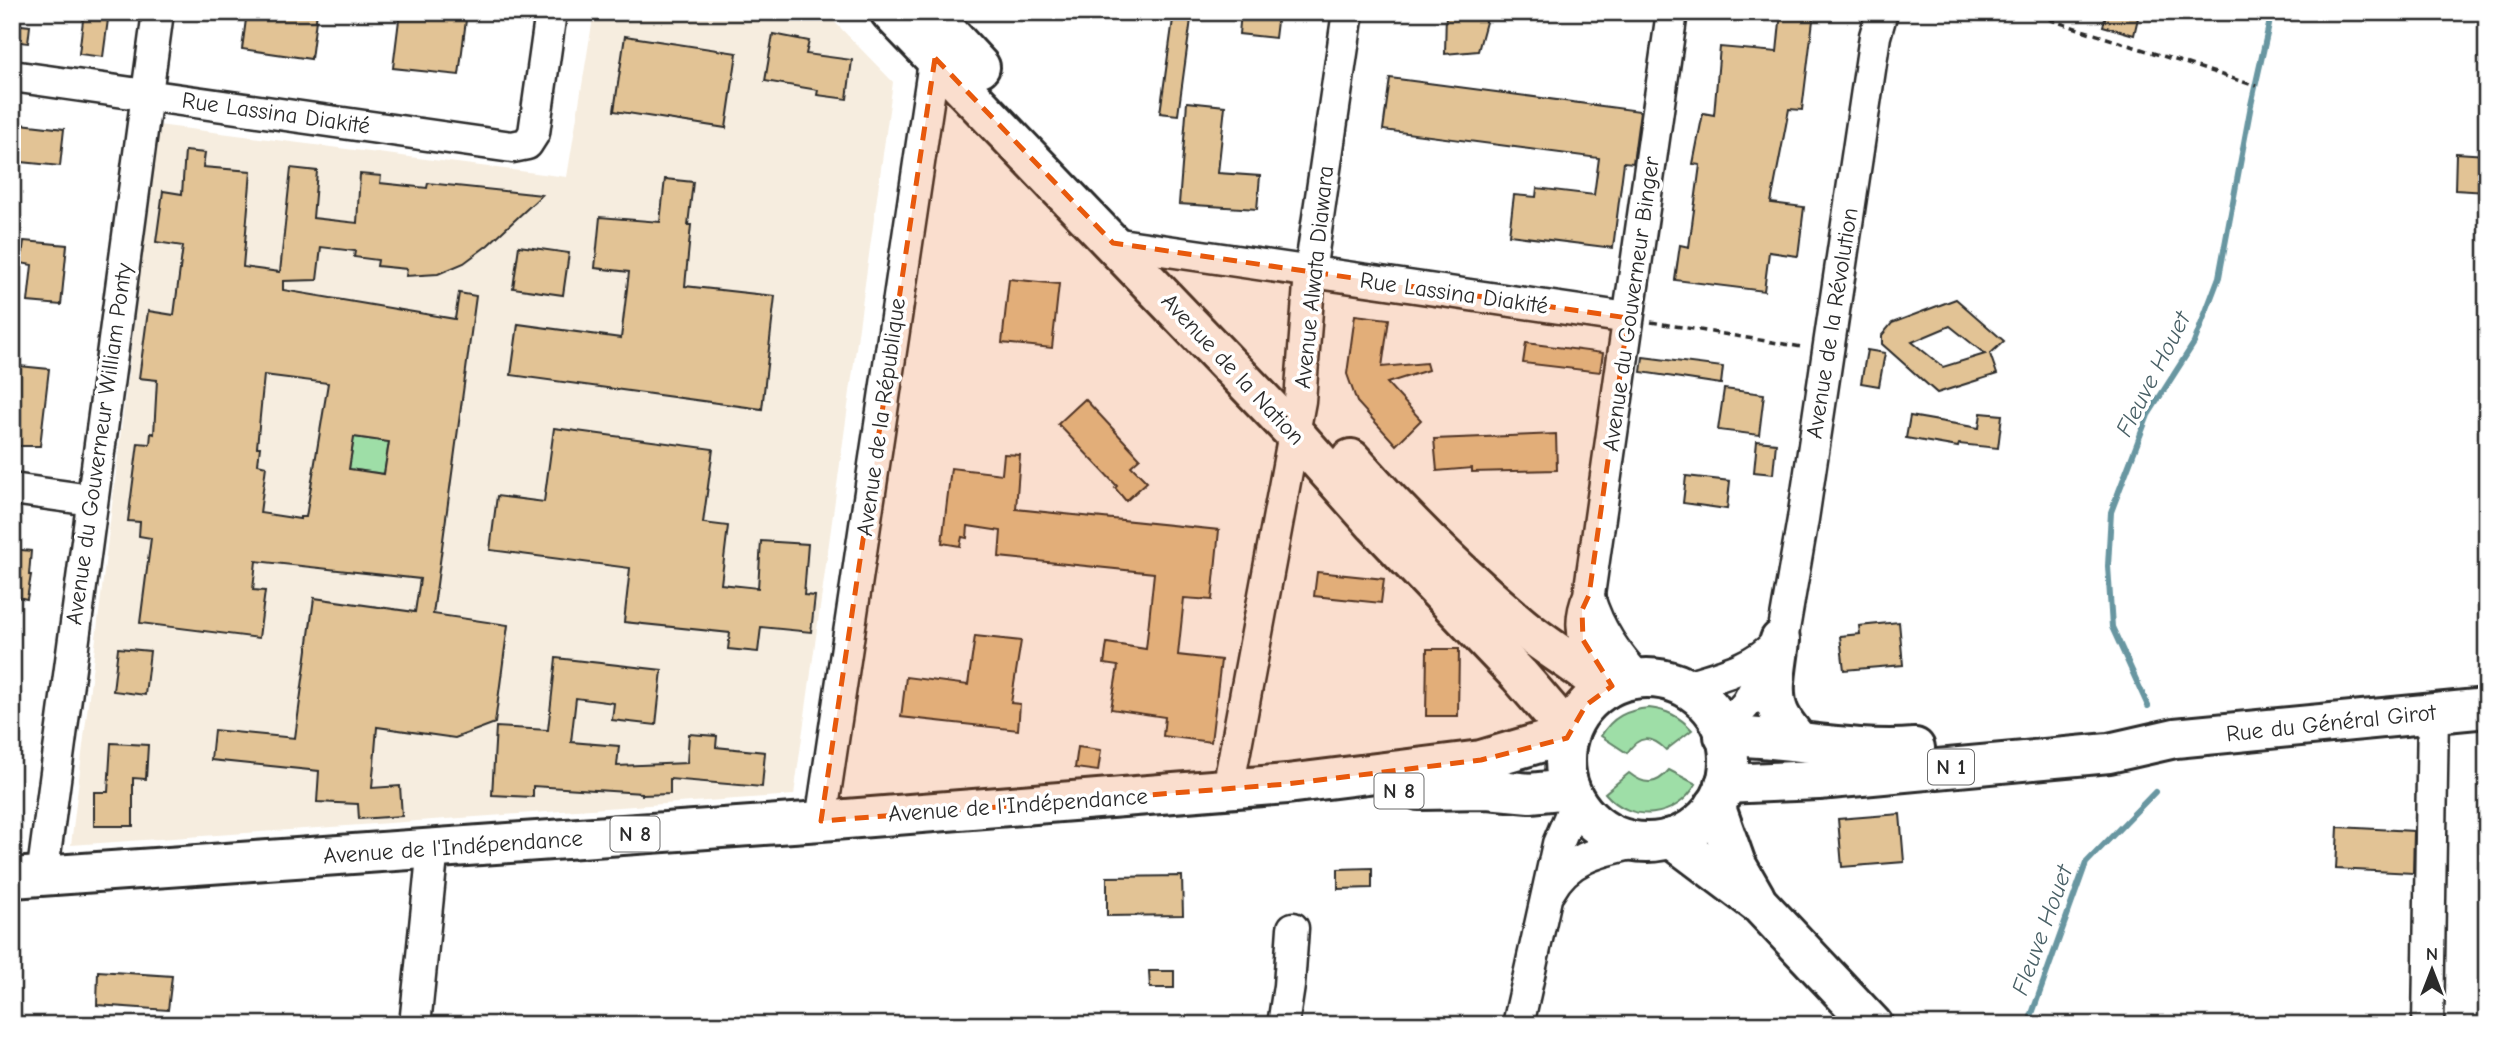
<svg xmlns="http://www.w3.org/2000/svg" width="2499" height="1037" font-family="'Comic Neue',sans-serif">
  <style>
    .built { fill: #f6eddf }
    .green { fill: #9edea7; stroke: #648469; stroke-width: 2 }
    .lines { fill: none; stroke-linecap: round; stroke-linejoin: round }
    .stream { stroke: #6896a1; stroke-width: 6 }
    .building { fill: #e2c395; stroke: #2b2b2b; stroke-width: 2; fill-rule: evenodd }
    .minor-casing { stroke: #2b2b2b; stroke-width: 35 }
    .major-casing { stroke: #2b2b2b; stroke-width: 44 }
    .highway-casing { stroke: #2b2b2b; stroke-width: 44 }
    .path { stroke: #2b2b2b; stroke-width: 3.5; stroke-dasharray: 7 5; stroke-linecap: butt }
    .minor { stroke: #fff; stroke-width: 30 }
    .major { stroke: #fff; stroke-width: 38 }
    .highway { stroke: #fff; stroke-width: 38 }
    .marked { fill: #e8590c; fill-opacity: 0.2; stroke: #e8590c; stroke-width: 5; stroke-dasharray: 14 9; stroke-linejoin: round }
    .labels { text-anchor: middle; dominant-baseline: central; stroke-width: 7; stroke-linejoin: round; paint-order: stroke }
    .shield { fill: #fff; stroke: #6b6b6b; stroke-width: 2 }
    .shield-label { font-size: 21px; font-weight: bold; fill: #2b2b2b }
    .street-label { font-size: 23px; fill: #2b2b2b; stroke: #fff }
    .water-label { font-size: 24px; font-style: italic; fill: #496066; stroke: #fff }
  </style>
  <rect width="100%" height="100%" fill="#fff"/>
  <filter id="ink" filterUnits="userSpaceOnUse"><feTurbulence type="fractalNoise" baseFrequency=".0143" numOctaves="2"/><feDisplacementMap in="SourceGraphic" scale="14" xChannelSelector="R" yChannelSelector="G"/><feConvolveMatrix kernelMatrix="1 2 1 2 8 2 1 2 1" color-interpolation-filters="sRGB"/></filter>
  <g filter="url(#ink)">
    <path class="built" d="M594,12H825L893,82L794,795L71,845L158,125L567,177Z"/>
    <g class="green">
      <path d="M354,437L389,442L384,474L349,469Z"/>
      <path d="M1649,708C1667,710 1679,716 1692,730L1666,750C1651,735 1639,735 1627,753L1601,736C1612,717 1627,710 1649,708Z"/>
      <path d="M1669,770L1696,784C1676,819 1631,824 1605,793L1629,773C1644,785 1656,786 1669,770Z"/>
    </g>
    <g class="lines">
      <g class="stream">
        <path d="M2148,706L2112,627L2108,566L2111,512L2148,415L2194,343L2219,277L2251,105L2269,25L2270,12"/>
        <path d="M2028,1025L2086,863L2155,792"/>
      </g>
    </g>
    <g class="building">
      <path d="M84,12H109L103,57L79,54Z"/>
      <path d="M247,12H317L311,59L242,49Z"/>
      <path d="M400,12H467L459,75L393,68Z"/>
      <path d="M1174,12H1192L1178,115L1160,113Z"/>
      <path d="M1241,12L1278,13L1275,38L1239,34Z"/>
      <path d="M1446,12H1473L1486,22L1478,51L1445,54Z"/>
      <path d="M1781,12H1814L1802,110L1789,109L1771,203L1804,207L1798,256L1769,252L1764,291L1675,280L1680,245L1689,247L1700,165L1693,164L1703,113L1714,115L1720,47L1777,52Z"/>
      <path d="M2107,12H2119L2138,18L2134,35L2103,26Z"/>
      <path d="M12,24L30,26L28,43L12,41Z"/>
      <path d="M773,34L809,41L806,54L852,60L847,99L817,95L818,90L765,81Z"/>
      <path d="M625,36L737,53L726,128L614,111Z"/>
      <path d="M1390,78L1640,111L1633,163L1624,162L1613,248L1509,235L1514,195L1536,197L1537,188L1594,195L1599,158L1383,130Z"/>
      <path d="M1187,102L1225,106L1218,173L1260,176L1257,209L1179,204Z"/>
      <path d="M12,123L64,129L60,166L12,161Z"/>
      <path d="M185,151L205,153L203,167L251,171L243,267L280,272L291,168L317,171L313,218L357,223L360,174L381,176L380,183L427,188L428,183L542,195L488,245L464,263L438,274L406,276L407,269L377,266L378,260L354,257L355,251L321,247L317,280L283,281V290L455,319L459,293L476,296L433,614L508,625L495,723L455,738L377,727L372,788L400,786L402,816L359,819L358,804L317,802L319,771L211,760L214,730L295,738L314,598L415,612L420,579L256,561L253,590L265,591L259,638L140,623L151,538L139,536L140,522L128,521L138,443L150,444L151,433L154,434L157,380L139,378L148,311L174,315L183,246L156,242L163,191L182,194ZM264,375L328,383L306,517H300V519L260,513L266,466L258,464L260,447H257ZM354,437L389,442L384,474L349,469Z"/>
      <path d="M2456,153L2487,155V192L2455,190Z"/>
      <path d="M665,179L693,182L688,225H691L685,286L775,296L762,409L511,375L518,324L621,338L629,272L595,268L600,217L660,222Z"/>
      <path d="M24,241L67,245L61,305L28,302L32,265L21,263Z"/>
      <path d="M519,246L569,253L563,295L513,288Z"/>
      <path d="M1009,279L1059,284L1052,348L1002,343Z"/>
      <path d="M1956,299L2004,341L1990,354L1997,374L1937,393L1882,344V335L1892,323ZM1950,326L1985,354L1943,367L1912,342Z"/>
      <path d="M1355,315L1389,319L1382,367L1426,363L1428,370L1387,383L1421,420L1396,445L1357,402L1347,374Z"/>
      <path d="M1526,343L1603,353L1600,372L1523,363Z"/>
      <path d="M1867,350L1885,353L1879,386L1861,383Z"/>
      <path d="M1643,357L1723,367L1721,384L1641,372Z"/>
      <path d="M19,366L49,369L40,446H12V425Z"/>
      <path d="M1724,389L1764,394L1759,435L1718,430Z"/>
      <path d="M1085,399L1140,458L1131,466L1147,482L1126,501L1115,488L1117,486L1058,424Z"/>
      <path d="M1981,413L2002,415L1998,448L1959,444L1958,447L1906,438L1910,416L1979,428Z"/>
      <path d="M554,428L713,449L703,523L728,526L721,584L758,588L761,541L808,544L804,595L815,596L811,632L761,627L758,652L728,649L730,633L624,622L630,568L490,550L497,496L544,502Z"/>
      <path d="M1556,434L1557,470L1472,472V468L1437,471L1434,439Z"/>
      <path d="M1757,441L1776,443L1773,474L1754,472Z"/>
      <path d="M1004,454L1020,455L1016,509L1219,530L1212,600L1184,598L1178,655L1221,660L1211,742L1163,736L1165,717L1111,709L1118,666L1104,664L1107,643L1146,649L1154,573L999,557L1001,531L968,526L967,538L962,537L960,546L942,543L951,468L1002,474Z"/>
      <path d="M1686,476L1730,481L1727,509L1683,503Z"/>
      <path d="M12,549L31,551L29,575H31L27,599L12,596Z"/>
      <path d="M1317,572L1384,579L1381,603L1314,596Z"/>
      <path d="M1899,622L1903,665L1844,670L1840,636L1860,634L1859,626Z"/>
      <path d="M975,636L1021,641L1011,703L1020,704L1018,730L901,717L906,677L968,685Z"/>
      <path d="M118,648L150,651L145,695L113,691Z"/>
      <path d="M1427,649H1459L1458,716H1426Z"/>
      <path d="M556,658L662,670L656,725L612,720L614,703L576,698L571,742L619,746L617,766L687,763L689,734L717,736L716,747L765,752L762,787L670,779V794L642,795V793L533,786V797L492,795L496,727L548,730Z"/>
      <path d="M111,743L148,745L146,779L133,778V826H94V792H108Z"/>
      <path d="M1078,747L1101,750L1098,771L1075,768Z"/>
      <path d="M1900,814L1904,862L1842,867L1838,819Z"/>
      <path d="M2338,827L2414,831L2413,873L2336,869Z"/>
      <path d="M1372,868V888L1338,889V869Z"/>
      <path d="M1182,876L1183,915L1107,916V877Z"/>
      <path d="M98,971L172,976L168,1010L97,1005Z"/>
      <path d="M1149,971H1174V988H1150Z"/>
    </g>
    <g class="lines">
      <defs>
        <g id="minor">
          <path d="M12,76L512,147L527,144L534,133L551,12"/>
          <path d="M1113,243L1628,318"/>
          <path d="M12,489L91,500"/>
          <path d="M1589,597C1599,630 1616,654 1639,679"/>
          <path d="M1609,683C1588,653 1573,631 1589,595L1672,12"/>
          <path d="M1683,687C1714,677 1754,669 1776,643"/>
          <path d="M1723,731L1747,703L1783,635L1803,519L1875,36L1882,12"/>
          <path d="M1228,789L1300,401L1310,272L1348,12"/>
          <path d="M821,821L937,42"/>
          <path d="M42,877L158,12"/>
          <path d="M1550,891C1568,856 1605,850 1640,842"/>
          <path d="M415,1025L433,847"/>
          <path d="M1283,1025L1289,986L1293,928"/>
          <path d="M1518,1025L1558,844L1576,802"/>
          <path d="M2428,1025L2433,712"/>
        </g>
        <g id="major">
          <path d="M890,12L1294,433L1375,524L1519,675L1569,733"/>
          <path d="M929,12L980,67"/>
          <path d="M1351,459C1402,517 1461,575 1520,625C1547,648 1579,665 1606,689"/>
          <path d="M1715,805L1736,864L1755,897"/>
          <path d="M1671,838L1760,905L1873,1025"/>
        </g>
        <g id="highway">
          <path d="M1780,640C1778,663 1770,691 1779,713C1783,723 1792,732 1798,741"/>
          <circle cx="1647" cy="760" r="82"/>
          <path d="M1724,736C1788,737 1851,753 1915,748"/>
          <path d="M1725,784L1819,780L2109,753L2175,738L2487,708"/>
          <path d="M1419,790L1487,789L1530,793L1570,789"/>
          <path d="M12,878L821,821L1287,784L1481,760L1546,741L1567,738"/>
        </g>
      </defs>
      <use href="#minor" class="minor-casing"/>
      <use href="#major" class="major-casing"/>
      <use href="#highway" class="highway-casing"/>
      <g class="path">
        <path d="M2026,12L2256,86"/>
        <path d="M1651,322L1802,347"/>
      </g>
      <use href="#minor" class="minor"/>
      <use href="#major" class="major"/>
      <use href="#highway" class="highway"/>
    </g>
  </g>
  <path class="marked" d="M935,58L1113,243L1628,318L1589,595L1582,610L1583,640L1612,686L1586,705L1567,738L1481,760L1287,784L821,821Z"/>
  <g class="labels">
    <g class="shield">
      <rect x="1928" y="749.5" width="46" height="35" rx="5"/>
      <rect x="1374.5" y="773.5" width="49" height="35" rx="5"/>
      <rect x="610.5" y="816.5" width="49" height="35" rx="5"/>
    </g>
    <g class="shield-label">
      <text x="1951" y="767">N 1</text>
      <text x="1399" y="791">N 8</text>
      <text x="635" y="834">N 8</text>
    </g>
    <g class="street-label">
      <text transform="translate(276 113) rotate(8)">Rue Lassina Diakité</text>
      <text transform="translate(1314 277) rotate(-84)">Avenue Alwata Diawara</text>
      <text transform="translate(1454 293) rotate(8)">Rue Lassina Diakité</text>
      <text transform="translate(1631 304) rotate(-82)">Avenue du Gouverneur Binger</text>
      <text transform="translate(1832 323) rotate(-81)">Avenue de la Révolution</text>
      <text transform="translate(1233 369) rotate(47)">Avenue de la Nation</text>
      <text transform="translate(881 417) rotate(-82)">Avenue de la République</text>
      <text transform="translate(99 444) rotate(-82)">Avenue du Gouverneur William Ponty</text>
      <text transform="translate(2331 723) rotate(-6)">Rue du Général Girot</text>
      <text transform="translate(1018 805) rotate(-4)">Avenue de l'Indépendance</text>
      <text transform="translate(453 847) rotate(-4)">Avenue de l'Indépendance</text>
    </g>
    <g class="water-label">
      <text transform="translate(2153 374) rotate(-63)">Fleuve Houet</text>
      <text transform="translate(2042 930) rotate(-70)">Fleuve Houet</text>
    </g>
  </g>
  <rect width="2499" height="1037" fill="none" stroke="#fff" stroke-width="42"/>
  <rect x="21" y="21" width="2457" height="995" fill="none" stroke="#2b2b2b" stroke-width="2.5" filter="url(#ink)"/>
  <g transform="translate(2432 970)" stroke="#ffffff" stroke-width="5" paint-order="stroke">
  <path d="M0-5L12 26L0 18L-12 26Z" fill="#2b2b2b"/>
  <text y="-10" font-size="19" font-weight="bold" text-anchor="middle" fill="#2b2b2b">N</text>
  </g>
</svg>
